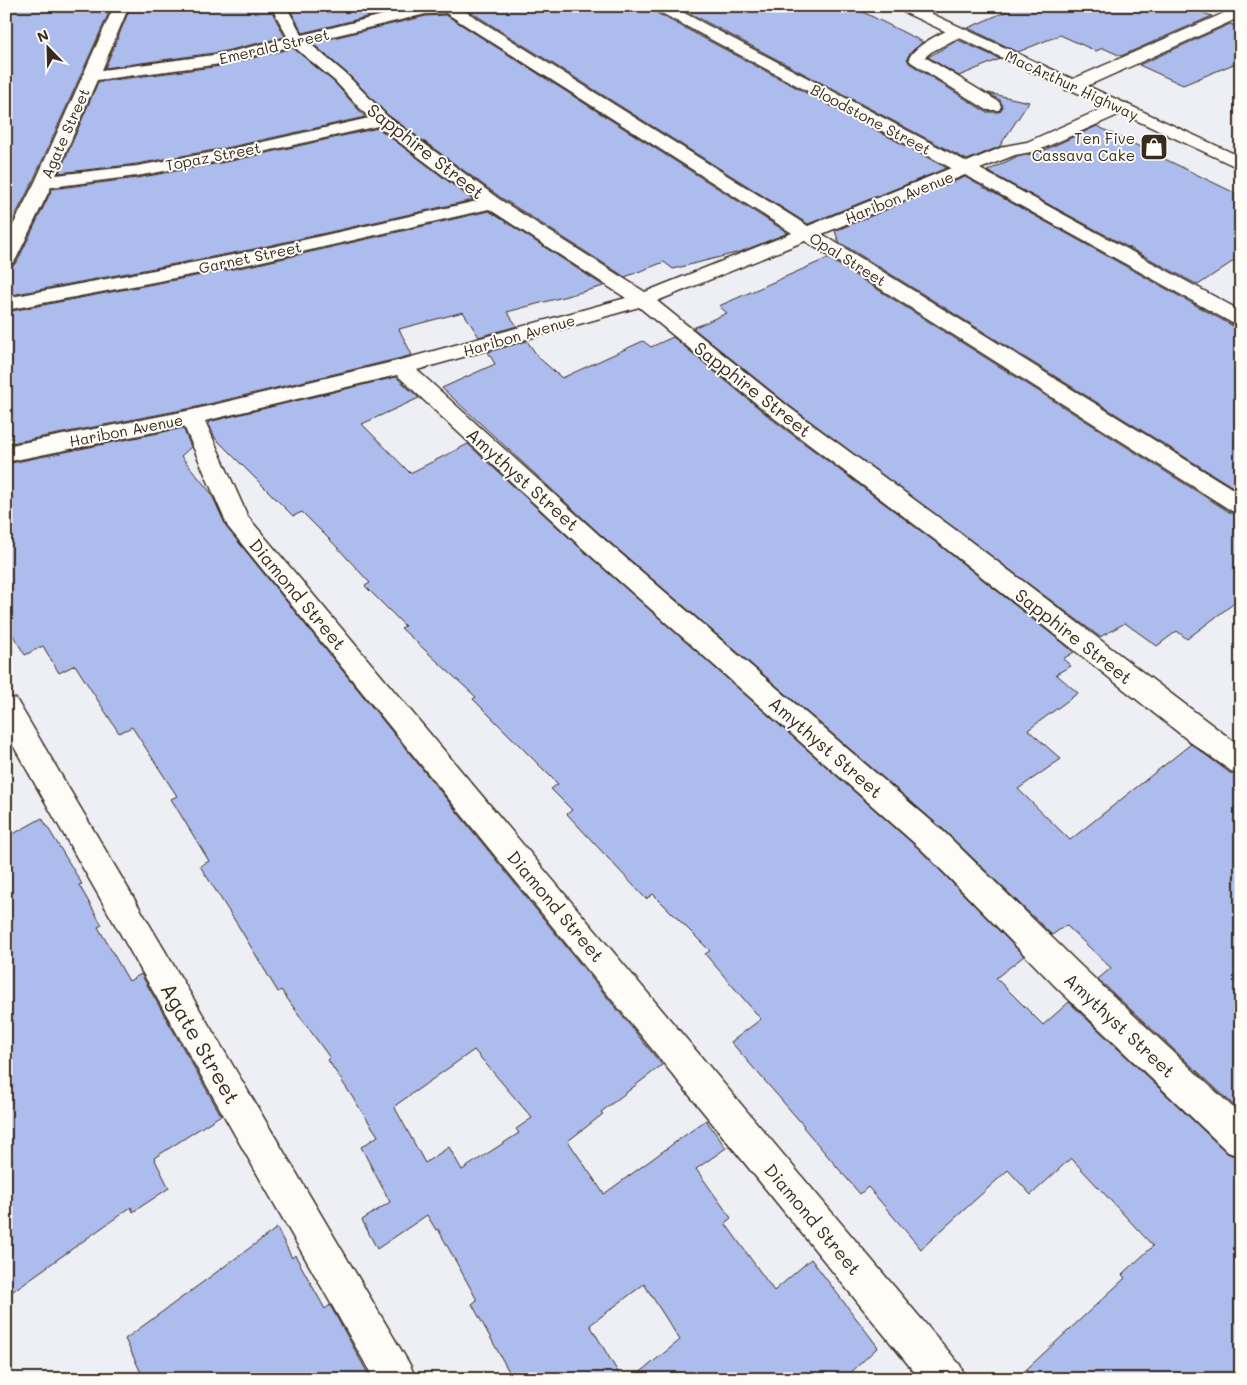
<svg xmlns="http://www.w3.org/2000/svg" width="1247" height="1385" font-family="Mali,sans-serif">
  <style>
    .building { fill: #acbcec; stroke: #3b2a1e; fill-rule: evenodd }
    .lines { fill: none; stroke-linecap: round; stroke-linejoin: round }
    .minor-casing { stroke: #3b2a1e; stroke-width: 3 }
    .highway-casing { stroke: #3b2a1e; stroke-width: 3 }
    .minor { fill: #fdfcf7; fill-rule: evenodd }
    .highway { fill: #fdfcf7; fill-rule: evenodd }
    .labels { text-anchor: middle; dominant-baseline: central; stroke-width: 4; stroke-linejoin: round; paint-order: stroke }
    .far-street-label { font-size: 15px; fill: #3b2a1e; stroke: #fdfcf7 }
    .far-poi-label { font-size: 15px; fill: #3b2a1e; stroke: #fdfcf7; text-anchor: end }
    .street-label { font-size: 18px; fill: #3b2a1e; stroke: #fdfcf7 }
    .near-street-label { font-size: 21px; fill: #3b2a1e; stroke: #fdfcf7 }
  </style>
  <rect width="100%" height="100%" fill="#edeff5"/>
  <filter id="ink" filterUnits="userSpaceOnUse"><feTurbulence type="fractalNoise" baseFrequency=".02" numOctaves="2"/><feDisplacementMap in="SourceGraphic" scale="10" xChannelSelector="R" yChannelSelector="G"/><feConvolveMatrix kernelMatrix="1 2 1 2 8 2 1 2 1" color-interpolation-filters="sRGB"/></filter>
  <g filter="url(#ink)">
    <g class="building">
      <path d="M6,6H112L33,181L6,234Z"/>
      <path d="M131,6H269L285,37L221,52L105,68Z"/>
      <path d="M288,6H410L303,33Z"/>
      <path d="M461,6H650L653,11L947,168L808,224Z"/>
      <path d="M676,6H851L923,42L910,53L907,58L909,63L986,112H999L1003,107L1000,100L988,93L1029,102L999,147L967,160Z"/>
      <path d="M997,6H1186L1212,16L1121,56L1103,48L1096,51L1060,35L1018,52L968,28L1007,11Z"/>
      <path d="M446,15L788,233L740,252L673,269L664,262L625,277L500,197L388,115L348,74L312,43L426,16Z"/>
      <path d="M1230,24L1241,28V61L1183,85L1139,65Z"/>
      <path d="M958,40L1000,59L959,76L928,57Z"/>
      <path d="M293,48L334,82L365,117L231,147L137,164L59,173L98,82L221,66Z"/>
      <path d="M1097,126L1241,196V256L1198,285L987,171L1016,157L1038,153Z"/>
      <path d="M378,128L473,200L254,249L6,296V267L14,265L18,260L52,189L137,178L231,161Z"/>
      <path d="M965,177L1233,326L1241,328V492L839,242L835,231Z"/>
      <path d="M489,211L604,286L507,312L517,326L479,337L463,312L399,329L412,355L397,359L192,408L6,444V312L254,265Z"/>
      <path d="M828,258L1231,513L1241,515V598L1187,639L1177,631L1157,646L1125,623L1100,637L791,407L693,328L727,313L719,306Z"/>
      <path d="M673,337L773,420L938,544L1074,652L1063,659L1071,666L1056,674L1078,693L1028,730L1061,759L1018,789L1070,840L1191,744L1230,773L1241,777V1112L1098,979L1111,968L1066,925L1052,935L944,830L600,534L442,388L495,364L488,352L527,341L539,358L562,378L643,341L651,347Z"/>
      <path d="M396,377L419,398L362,424L410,473L468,444L580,548L920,850L1024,956L996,978L1043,1025L1069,1002L1227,1153L1241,1159V1379H1016L1125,1278L1122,1275L1153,1246L1071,1158L1031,1195L1008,1170L921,1249L868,1187L860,1194L803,1127L804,1126L731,1042L761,1019L705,954L710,951L653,894L646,899L567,814L572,810L551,789L558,784L473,699L476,697L401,628L405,626L365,586L370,583L335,545L302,512L293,516L215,438L208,422Z"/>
      <path d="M183,428L191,447L181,456L211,493L227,528L662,1065L601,1112L603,1114L568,1141L604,1194L706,1120L726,1148L696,1169L731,1218L725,1223L774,1291L811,1259L878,1347L844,1379H632L680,1340L644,1284L590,1325L622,1379H513L472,1304L477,1300L438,1229L436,1230L427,1215L377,1249L362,1220L390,1202L361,1147L378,1136L328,1060L330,1058L281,990L278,992L239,927L200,866L209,861L171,799L177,796L132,727L119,733L75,665L59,673L43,646L25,655L6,624V464ZM474,1050L532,1118L516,1129L519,1133L462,1170L449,1147L425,1163L395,1108L396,1105Z"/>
      <path d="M42,818L82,884L79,885L102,925L98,927L129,981L141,974L221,1115L154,1158L169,1188L133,1212L131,1207L6,1296V838Z"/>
      <path d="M277,1228L292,1258L295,1255L325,1309L330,1305L371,1379H144L125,1339Z"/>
    </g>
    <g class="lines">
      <defs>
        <g id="minor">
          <path d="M114,6H129L102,70L221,54L288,38L271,6H286L302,35L419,6H457L808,226L951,168L654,9L652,6H671L967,162L1005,146L1027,142L1115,103H1127L1129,107L1127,111L1037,151L1015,155L980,169L1241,311V326L1234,324L965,175L822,234L1241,494V513L1232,511L805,241L657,301L790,408L957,531L1241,747V775L1231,771L1193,744L939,543L774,418L639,307L417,370L599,535L943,831L1081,966L1241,1115V1157L1228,1152L1057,988L921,849L581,547L397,375L205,421L248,517L960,1365L966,1379H920L228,527L184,426L6,462V446L192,410L397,361L626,298L489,209L254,263L6,310V298L254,251L477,201L378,126L231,159L137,176L51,187L16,259L13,263L6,265V239L35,182ZM446,13L792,233L645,292L499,199L387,116L347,75L308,42L426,14ZM293,46L335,81L369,118L231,149L137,166L56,175L97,80L221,64Z"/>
          <path d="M1234,6H1241V17L1078,90H1066L1064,86L1066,82L1231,10Z"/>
          <path d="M957,27L963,29L965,32L963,35L931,52L925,57L999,102L1001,106L999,110H987L911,62L909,59C913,46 944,31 957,27Z"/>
          <path d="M6,696L16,699L410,1365L416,1379H374L6,733Z"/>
        </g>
        <path id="highway" d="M895,6H915L1241,157V169L897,9Z"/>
      </defs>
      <use href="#minor" class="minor-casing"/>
      <use href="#highway" class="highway-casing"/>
      <use href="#minor" class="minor"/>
      <use href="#highway" class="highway"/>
    </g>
  </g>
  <defs>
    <symbol id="shop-square" viewBox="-11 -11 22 22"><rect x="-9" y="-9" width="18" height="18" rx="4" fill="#3b2a1e" stroke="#fdfcf7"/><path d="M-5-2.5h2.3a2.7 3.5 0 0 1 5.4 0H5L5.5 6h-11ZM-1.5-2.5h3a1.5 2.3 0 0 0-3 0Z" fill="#fff"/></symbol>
  </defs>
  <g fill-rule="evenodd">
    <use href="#shop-square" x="1138" y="131" width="32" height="32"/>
  </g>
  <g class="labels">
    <g class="far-street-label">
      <text transform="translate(274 46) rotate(-13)">Emerald Street</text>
      <text transform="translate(1072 85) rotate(25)">MacArthur Highway</text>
      <text transform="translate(871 119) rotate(28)">Bloodstone Street</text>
      <text transform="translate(65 133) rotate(-66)">Agate Street</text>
      <text transform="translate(213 156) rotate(-11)">Topaz Street</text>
      <text transform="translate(899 197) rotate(-22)">Haribon Avenue</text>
      <text transform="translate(250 257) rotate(-12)">Garnet Street</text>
      <text transform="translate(848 259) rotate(32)">Opal Street</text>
      <text transform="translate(519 335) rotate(-16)">Haribon Avenue</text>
      <text transform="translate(126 430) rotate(-11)">Haribon Avenue</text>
    </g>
    <g class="far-poi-label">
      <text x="1135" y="138">Ten Five<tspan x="1135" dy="17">Cassava Cake</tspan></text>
    </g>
    <g class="street-label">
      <text transform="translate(426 151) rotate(38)">Sapphire Street</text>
      <text transform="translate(753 389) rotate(38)">Sapphire Street</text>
      <text transform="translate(523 479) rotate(42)">Amythyst Street</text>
      <text transform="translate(298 594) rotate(50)">Diamond Street</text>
      <text transform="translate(1074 636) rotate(38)">Sapphire Street</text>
      <text transform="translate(826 747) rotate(41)">Amythyst Street</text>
      <text transform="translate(556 906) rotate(50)">Diamond Street</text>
      <text transform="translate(1120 1025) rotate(43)">Amythyst Street</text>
      <text transform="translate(813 1219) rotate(50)">Diamond Street</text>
    </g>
    <g class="near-street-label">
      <text transform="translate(201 1043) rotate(60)">Agate Street</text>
    </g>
  </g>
  <rect width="1247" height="1385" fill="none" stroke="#fdfcf7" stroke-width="25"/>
  <rect x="12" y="12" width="1222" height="1360" fill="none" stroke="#3b2a1e" stroke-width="2" filter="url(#ink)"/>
  <g transform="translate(48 48) rotate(337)" stroke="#fdfcf7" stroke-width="4" paint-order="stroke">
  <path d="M0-4L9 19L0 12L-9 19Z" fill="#3b2a1e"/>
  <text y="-8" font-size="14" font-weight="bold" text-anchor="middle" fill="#3b2a1e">N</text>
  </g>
</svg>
